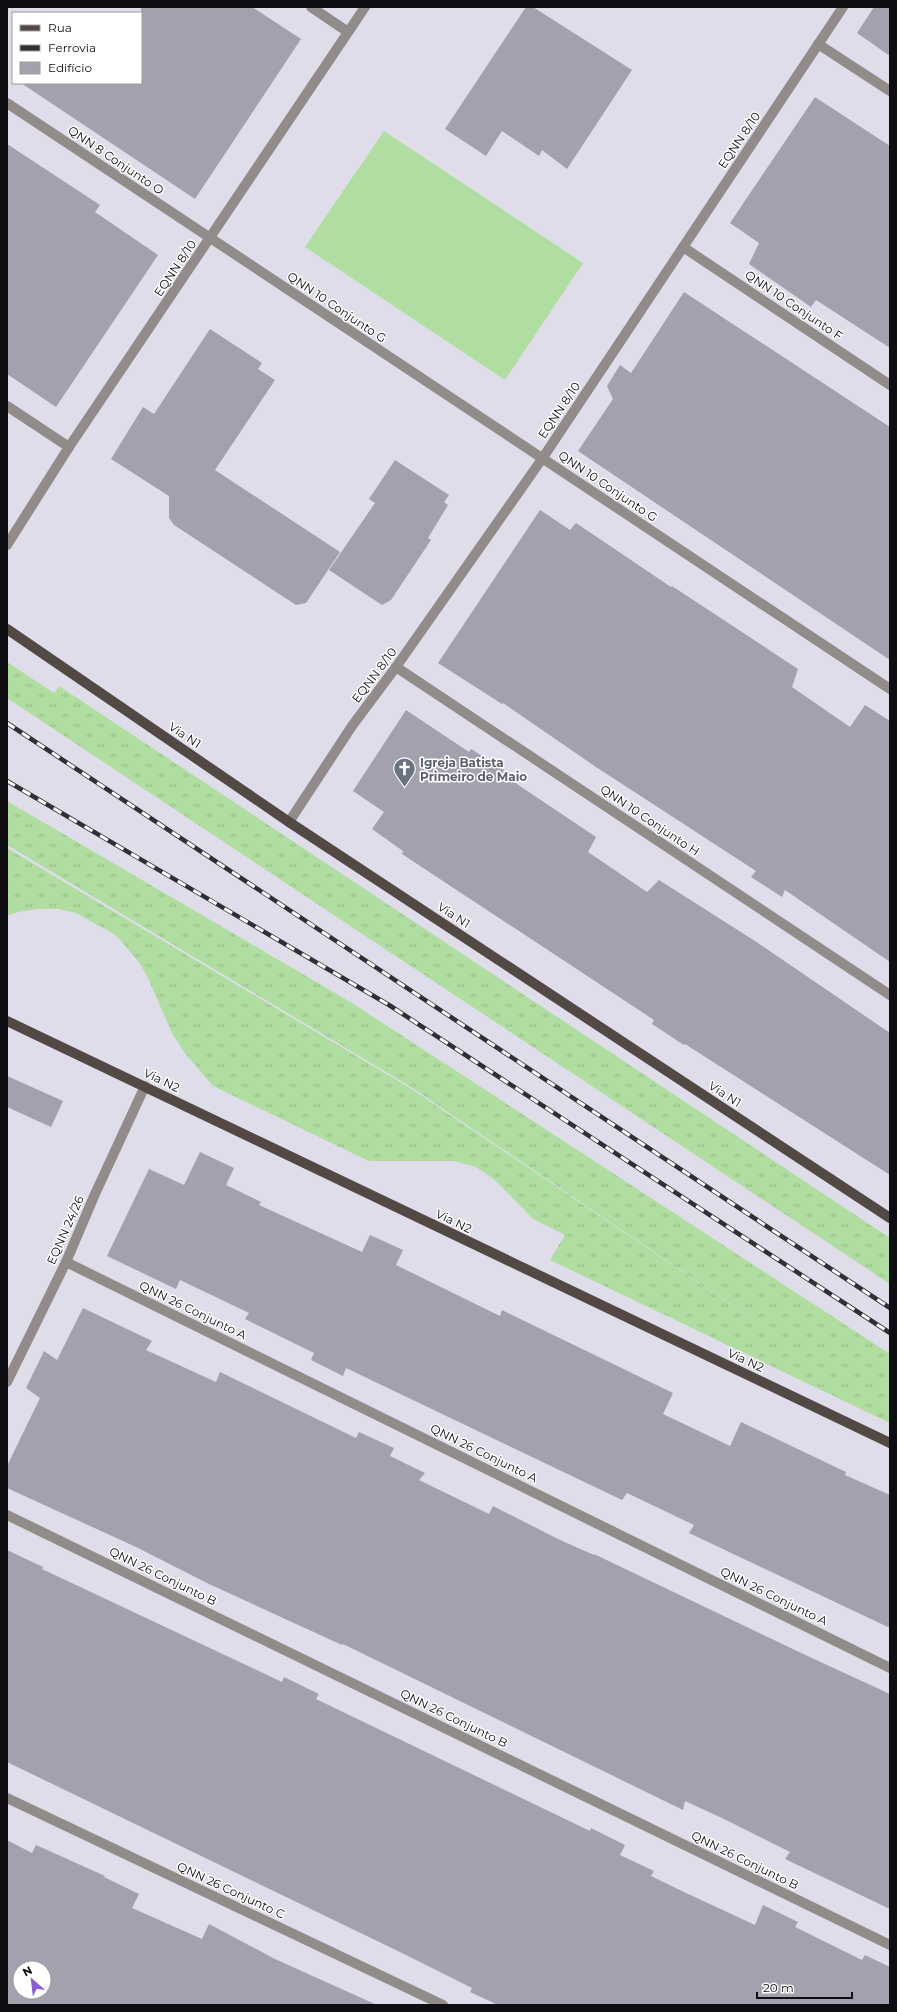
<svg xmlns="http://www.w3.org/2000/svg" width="897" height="2012" font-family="Montserrat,sans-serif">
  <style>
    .grass { fill: url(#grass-tufts) }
    .pitch { fill: #b0dda0 }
    .building { fill: #a3a1ad; fill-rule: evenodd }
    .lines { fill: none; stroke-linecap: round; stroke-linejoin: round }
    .minor { stroke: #918c89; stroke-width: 10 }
    .major { stroke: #524944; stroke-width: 10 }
    .rail-casing { stroke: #302f34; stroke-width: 4.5 }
    .rail { stroke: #fff; stroke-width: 3; stroke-dasharray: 9; stroke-linecap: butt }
    .labels { text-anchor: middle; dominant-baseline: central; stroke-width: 3; stroke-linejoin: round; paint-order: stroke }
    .street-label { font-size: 12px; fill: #0e0d11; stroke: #fff }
    .worship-label { font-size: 12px; font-weight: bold; fill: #5b616d; stroke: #fff; text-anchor: start }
  </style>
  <defs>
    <pattern id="grass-tufts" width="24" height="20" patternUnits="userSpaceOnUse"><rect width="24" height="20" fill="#b0dda0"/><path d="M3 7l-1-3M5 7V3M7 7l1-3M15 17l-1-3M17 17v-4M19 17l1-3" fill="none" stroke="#96bc89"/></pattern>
  </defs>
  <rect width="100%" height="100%" fill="#dfdde9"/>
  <g class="grass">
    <path d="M7,662L54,693L59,686L890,1238V1284L7,698Z"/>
    <path d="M7,801L352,1003L890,1354V1423L550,1260L565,1235L533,1219L495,1180L476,1167L454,1161H369L213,1086L184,1052L172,1033L148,978L138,961L116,935L76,913L58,909H38L18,912L7,916V848L410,1088L800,1351L411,1087L7,845Z"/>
  </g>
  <path class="pitch" d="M384,131L583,263L505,380L305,247Z"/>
  <g class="building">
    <path d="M141,7H252L301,39L195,199L21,83H141Z"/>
    <path d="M526,7H533L632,70L567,169L542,150L539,156L502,131L486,156L445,129Z"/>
    <path d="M874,7H890V56L857,33Z"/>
    <path d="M815,97L890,146V348L816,300L811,307L749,264L759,243L730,223Z"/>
    <path d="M7,144L100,205L95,212L158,255L56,407L7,374Z"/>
    <path d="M684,292L890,427V660L578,451L613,399L607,386L620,365L631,373Z"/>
    <path d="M210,329L262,363L258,369L275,380L215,470L340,552L306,603L296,605L174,525L169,518V496L111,459L143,407L154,414Z"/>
    <path d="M395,460L449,495L444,502L448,505L428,538L431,540L391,600L382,605L329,570L375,503L369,499Z"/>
    <path d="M540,510L570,530L576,523L671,587L672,586L798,669L792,687L850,727L865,705L890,721V962L785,890L782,897L751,877L756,871L596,767L503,703L502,704L438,663Z"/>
    <path d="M406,710L469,752L471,749L504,770L502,774L596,837L588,852L647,892L659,880L755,941L890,1033V1175L685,1044L684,1045L652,1024L654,1020L402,854L403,851L372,829L384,812L353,791Z"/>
    <path d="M7,1076L63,1101L51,1127L7,1107Z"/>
    <path d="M200,1152L234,1168L226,1185L261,1202L259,1205L362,1252L370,1235L403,1250L396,1265L500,1316L502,1310L673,1393L663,1414L730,1446L741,1422L846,1472L845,1475L890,1495V1628L689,1533L694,1525L627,1493L622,1500L346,1368L343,1376L311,1360L314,1353L245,1319L249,1313L180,1280L176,1289L107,1256L149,1169L184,1185Z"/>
    <path d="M83,1308L152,1341L146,1350L216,1382L220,1372L356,1438L359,1432L394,1448L390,1456L425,1473L419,1480L489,1514L493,1506L560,1540L594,1555V1554L799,1652L890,1694V1909L785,1859L790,1852L724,1819L685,1801L683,1810L343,1644L342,1645L209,1584L136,1547L7,1488V1466L40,1398L26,1388L44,1351L57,1360Z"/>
    <path d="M7,1550L43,1567L42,1569L282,1682L284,1677L319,1694L316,1699L590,1831L591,1828L625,1845L620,1855L654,1871L651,1876L686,1893L755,1925L763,1905L798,1922L795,1927L862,1960L865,1955L890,1967V2005H498L470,1992L472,1988L404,1954L7,1762Z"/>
    <path d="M7,1840L32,1853L36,1845L105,1876L104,1877L139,1894L132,1908L202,1939L209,1924L275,1959L377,2005H7ZM20,1968H44V1992H20Z"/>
  </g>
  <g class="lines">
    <g class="minor">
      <path d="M311,7L348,32"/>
      <path d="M818,44L890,91"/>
      <path d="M7,103L890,689"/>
      <path d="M683,247L890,385"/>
      <path d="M7,406L69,447"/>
      <path d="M7,545L69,447L365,7"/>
      <path d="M396,667L890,995"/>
      <path d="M289,822L352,726L396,667L542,459L843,7"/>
      <path d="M66,1262L890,1668"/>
      <path d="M7,1382L66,1262L95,1194L145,1086"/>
      <path d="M7,1515L890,1945"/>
      <path d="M7,1798L443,2005"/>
    </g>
    <g class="major">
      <path d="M7,629L289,822L890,1218"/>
      <path d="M7,1021L890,1443"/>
    </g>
    <defs>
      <g id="rail">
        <path d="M7,723L890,1308"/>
        <path d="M7,781L389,1005L890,1333"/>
      </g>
    </defs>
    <use href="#rail" class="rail-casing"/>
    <use href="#rail" class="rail"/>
  </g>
  <defs>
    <symbol id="church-pin" viewBox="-11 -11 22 30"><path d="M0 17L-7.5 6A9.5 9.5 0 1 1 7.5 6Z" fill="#6b7280" stroke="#fff"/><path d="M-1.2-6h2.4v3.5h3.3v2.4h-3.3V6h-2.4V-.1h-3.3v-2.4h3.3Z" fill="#fff"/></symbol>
  </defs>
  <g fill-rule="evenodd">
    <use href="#church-pin" x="392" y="756" width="25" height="34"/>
  </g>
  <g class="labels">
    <g class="street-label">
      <text transform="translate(739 140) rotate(-56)">EQNN 8/10</text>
      <text transform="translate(116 160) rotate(34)">QNN 8 Conjunto O</text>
      <text transform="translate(175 268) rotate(-56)">EQNN 8/10</text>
      <text transform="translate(794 305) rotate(34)">QNN 10 Conjunto F</text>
      <text transform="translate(337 307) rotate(34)">QNN 10 Conjunto G</text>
      <text transform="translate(559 410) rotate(-56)">EQNN 8/10</text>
      <text transform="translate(608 486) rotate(34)">QNN 10 Conjunto G</text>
      <text transform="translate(374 675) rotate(-53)">EQNN 8/10</text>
      <text transform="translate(185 735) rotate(34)">Via N1</text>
      <text transform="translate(650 820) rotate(34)">QNN 10 Conjunto H</text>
      <text transform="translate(454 915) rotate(33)">Via N1</text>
      <text transform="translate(162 1080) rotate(26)">Via N2</text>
      <text transform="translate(725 1094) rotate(33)">Via N1</text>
      <text transform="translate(454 1221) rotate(26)">Via N2</text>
      <text transform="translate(65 1230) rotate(-66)">EQNN 24/26</text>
      <text transform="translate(193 1310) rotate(26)">QNN 26 Conjunto A</text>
      <text transform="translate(746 1360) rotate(25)">Via N2</text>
      <text transform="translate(484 1453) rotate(26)">QNN 26 Conjunto A</text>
      <text transform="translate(163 1576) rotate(26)">QNN 26 Conjunto B</text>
      <text transform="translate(774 1596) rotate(26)">QNN 26 Conjunto A</text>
      <text transform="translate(454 1718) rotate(26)">QNN 26 Conjunto B</text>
      <text transform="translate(745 1860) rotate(26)">QNN 26 Conjunto B</text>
      <text transform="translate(231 1890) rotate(25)">QNN 26 Conjunto C</text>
    </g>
    <g class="worship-label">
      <text x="420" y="762">Igreja Batista<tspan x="420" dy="14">Primeiro de Maio</tspan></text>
    </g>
  </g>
  <rect width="897" height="2012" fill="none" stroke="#0e0d11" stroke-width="16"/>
  <rect x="12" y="12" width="130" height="72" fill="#ffffff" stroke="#9f9ea0"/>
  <rect x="20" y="25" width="20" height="6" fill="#524944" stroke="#9f9ea0"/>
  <text x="48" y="32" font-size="12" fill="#0e0d11">Rua</text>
  <rect x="20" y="45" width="20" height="6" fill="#302f34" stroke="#9f9ea0"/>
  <text x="48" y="52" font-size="12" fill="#0e0d11">Ferrovia</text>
  <rect x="20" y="62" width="20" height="12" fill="#a3a1ad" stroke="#9f9ea0"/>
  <text x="48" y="72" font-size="12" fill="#0e0d11">Edifício</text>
  <g transform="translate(32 1980) rotate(332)"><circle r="19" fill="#ffffff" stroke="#9f9ea0"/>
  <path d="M0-3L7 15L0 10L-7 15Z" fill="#885ed8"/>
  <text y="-6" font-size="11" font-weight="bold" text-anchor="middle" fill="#0e0d11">N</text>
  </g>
  <path d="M757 1992v6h95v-6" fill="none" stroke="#0e0d11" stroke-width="2"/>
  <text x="763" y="1992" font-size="12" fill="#0e0d11" stroke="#ffffff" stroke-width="3" paint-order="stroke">20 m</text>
</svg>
